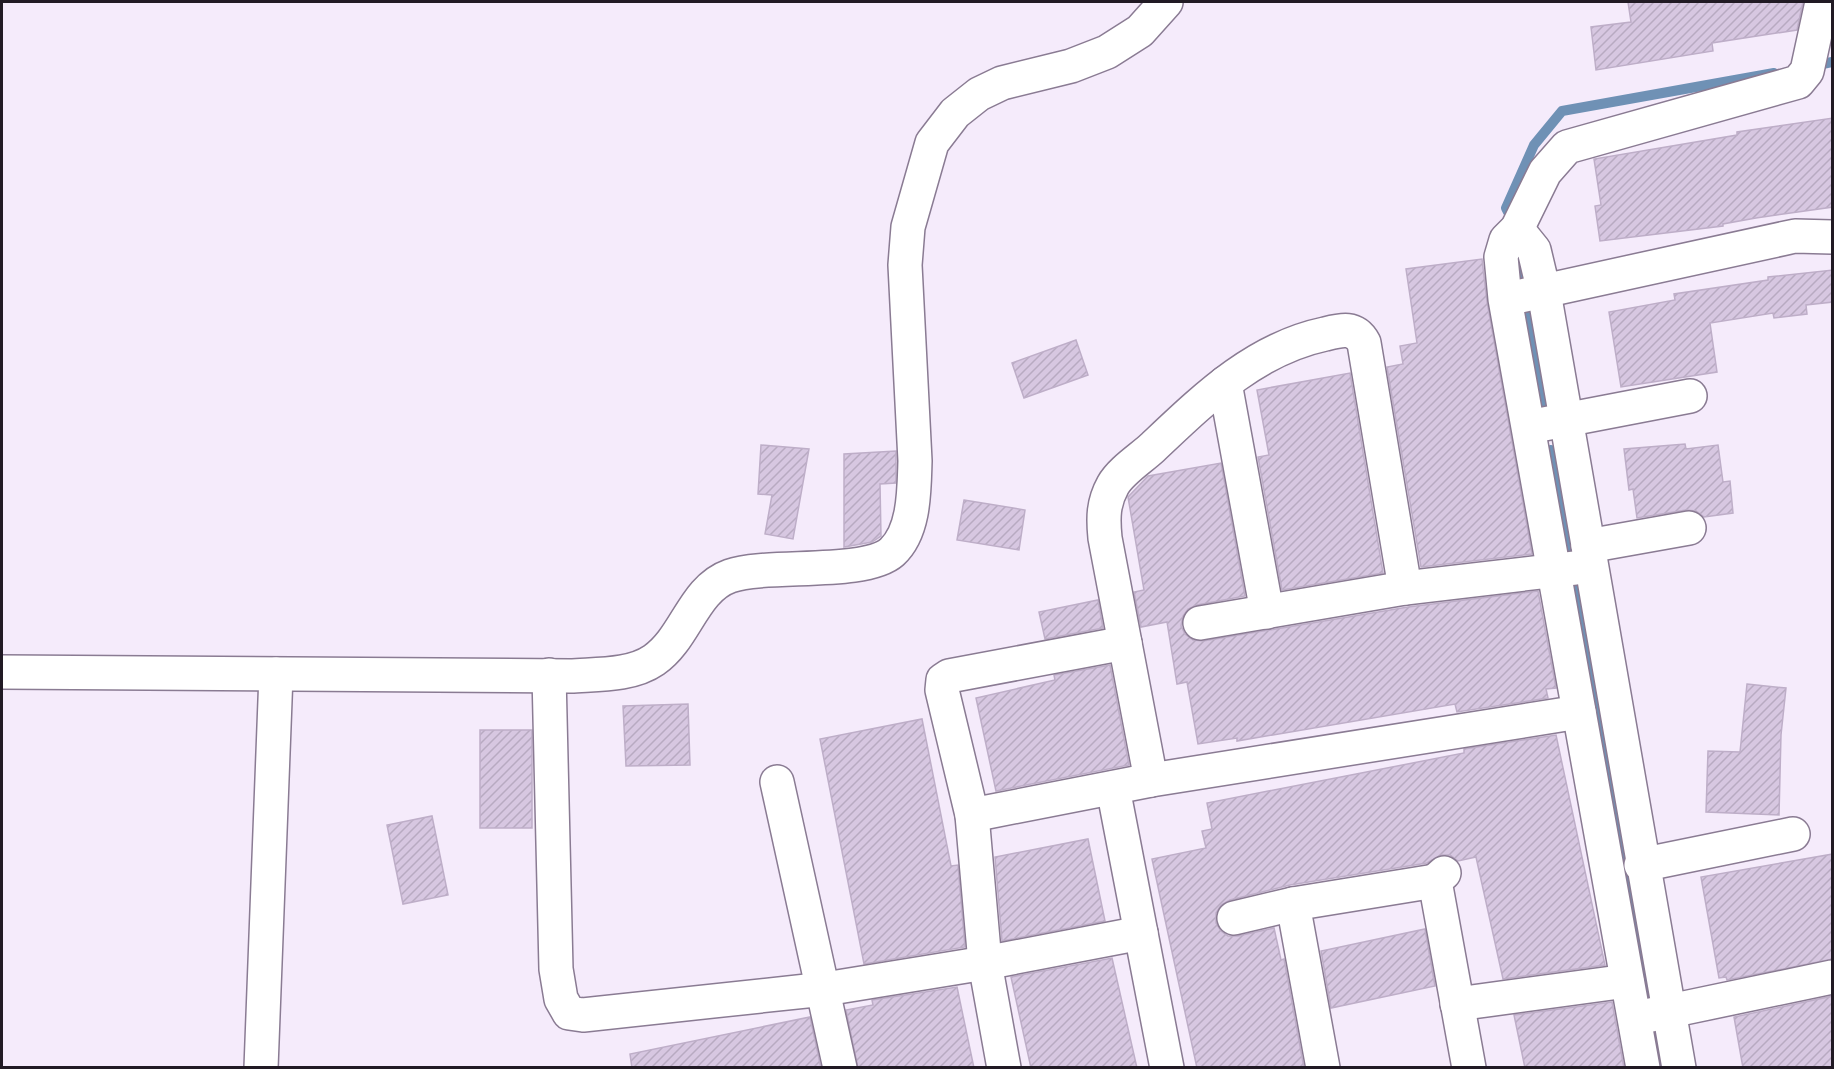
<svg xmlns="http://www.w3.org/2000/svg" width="1834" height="1069" font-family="'PT Serif',serif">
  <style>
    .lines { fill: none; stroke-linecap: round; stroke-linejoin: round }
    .stream { stroke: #6f91b5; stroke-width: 10 }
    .building { fill: url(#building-hatch); stroke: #beaec8; stroke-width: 1.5 }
    .minor-casing { stroke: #8a7b93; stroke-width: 36 }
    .minor { stroke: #fff; stroke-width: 33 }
  </style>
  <defs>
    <pattern id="building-hatch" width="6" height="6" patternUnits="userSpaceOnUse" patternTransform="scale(1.5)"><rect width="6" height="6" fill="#d7c7e1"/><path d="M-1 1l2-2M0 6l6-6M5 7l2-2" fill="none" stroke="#b8aac1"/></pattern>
  </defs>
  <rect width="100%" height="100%" fill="#f5ebfb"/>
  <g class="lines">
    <g class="stream">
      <path d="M1813,66L1832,62"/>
      <path d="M1508,212L1506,208L1534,145L1562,111L1774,73"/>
      <path d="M1516,254L1520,276"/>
      <path d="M1528,312L1543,410"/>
      <path d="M1551,450L1571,554"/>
      <path d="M1575,581L1649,998"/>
      <path d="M1655,1033L1661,1068"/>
    </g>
  </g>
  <g class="building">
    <path d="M1628,2H1803L1797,30L1712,43L1713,51L1596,70L1591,27L1631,22Z"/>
    <path d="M1833,118V207L1756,218L1723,224V226L1600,241L1595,206L1601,205L1594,159L1737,135V132Z"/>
    <path d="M1482,259L1487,302L1532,554L1421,567L1387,367L1403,364L1400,346L1417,343L1406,269Z"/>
    <path d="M1833,270V302L1806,305L1807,314L1774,318L1773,313L1710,323L1717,372L1621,387L1609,312L1675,300L1674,294L1768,280V277Z"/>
    <path d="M1076,340L1088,375L1024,398L1012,363Z"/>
    <path d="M1350,373L1383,573L1282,590L1258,457L1269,455L1257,390Z"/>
    <path d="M1685,444L1686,449L1718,445L1723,482L1730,481L1733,513L1704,517L1696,511L1686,510L1637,518L1633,489L1629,490L1624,449Z"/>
    <path d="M761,445L809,449L793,539L765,534L772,495L758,494Z"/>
    <path d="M896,451V483L880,484L881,536L872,542L844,547V454Z"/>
    <path d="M1221,463L1245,596L1197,605L1188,609L1183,616L1181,626L1185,634L1193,640L1203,641L1408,607L1538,591L1556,688L1546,689L1548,698L1457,712L1455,704L1237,741V738L1198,744L1187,682L1177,684L1167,622L1141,627L1134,592L1144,590L1128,497L1148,476Z"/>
    <path d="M964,500L1025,510L1019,550L957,540Z"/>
    <path d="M1098,600L1103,628L1045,639L1039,612Z"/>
    <path d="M1110,665L1129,765L996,791L976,698L1055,680L1054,675Z"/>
    <path d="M1747,684L1786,688L1781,735L1779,815L1706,812L1708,751L1740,752Z"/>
    <path d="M688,704L690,765L626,766L623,706Z"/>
    <path d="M922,719L951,866L958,865L965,947L864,964L820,739Z"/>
    <rect x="480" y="730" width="52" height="98"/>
    <path d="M1556,735L1605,965L1503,979L1476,857L1458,861L1450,855H1441L1427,863L1290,885L1230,900L1221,905L1216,913V923L1221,931L1228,936H1238L1274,928L1281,960L1284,959L1304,1068H1197L1152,859L1206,848L1202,831L1212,829L1207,803L1464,753V749Z"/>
    <path d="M432,816L448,895L403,904L387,825Z"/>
    <path d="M1088,839L1105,921L1002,941L995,857Z"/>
    <path d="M1833,854V959L1727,980L1726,977L1719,978L1701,877Z"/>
    <path d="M1425,929L1435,986L1331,1008L1321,951Z"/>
    <path d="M1112,958L1137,1068H1031L1011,977Z"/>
    <path d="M957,987L974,1068H858L846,1010L873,1005L872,1000Z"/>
    <path d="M1833,996V1068H1743L1734,1017Z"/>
    <path d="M1612,1002L1624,1068H1525L1514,1015Z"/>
    <path d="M810,1017L821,1068H632L630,1054Z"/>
  </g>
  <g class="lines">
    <defs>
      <g id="minor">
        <path d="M1517,229L1534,250L1544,292L1679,1068"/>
        <path d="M1521,296L1795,236L1832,237"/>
        <path d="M1225,383L1267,612"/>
        <path d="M1544,424L1690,396"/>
        <path d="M1588,546L1689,528"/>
        <path d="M1200,623L1405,588L1575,568"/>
        <path d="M2,672L570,676C597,674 631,676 654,660C686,638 693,589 730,576C767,563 865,576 892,552C915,531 914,489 915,461L905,265L908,227L932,143L955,113L979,94L1002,83L1071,66L1107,52L1140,31L1166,2"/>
        <path d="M549,675L556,969L561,999L569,1013L583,1015L825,989L985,963L1141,933"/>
        <path d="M1151,780L1105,538C1103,518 1103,503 1113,485C1121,471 1140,459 1152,448C1203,400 1254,349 1325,334C1341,330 1355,326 1364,343L1405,588"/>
        <path d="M777,782L840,1068"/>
        <path d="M1113,788L1167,1068"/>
        <path d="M972,815L1151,780L1579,712"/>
        <path d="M1641,865L1793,834"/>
        <path d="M1444,873L1435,881L1469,1068"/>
        <path d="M1293,904L1323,1068"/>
        <path d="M1234,918L1293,904L1435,881"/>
        <path d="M1457,1004L1627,981"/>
        <path d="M1646,1016L1832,977"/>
        <path d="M261,1068L276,674"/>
        <path d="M1004,1068L985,963L972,815L942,690L943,680L949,676L1125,643"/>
        <path d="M1643,1068L1505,299L1501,257L1506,240L1517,229L1545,172L1567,147L1798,82L1807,71L1822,2"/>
      </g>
    </defs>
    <use href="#minor" class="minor-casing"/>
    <use href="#minor" class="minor"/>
  </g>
  <rect width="1834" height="1069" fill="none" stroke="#211a24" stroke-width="6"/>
</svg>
